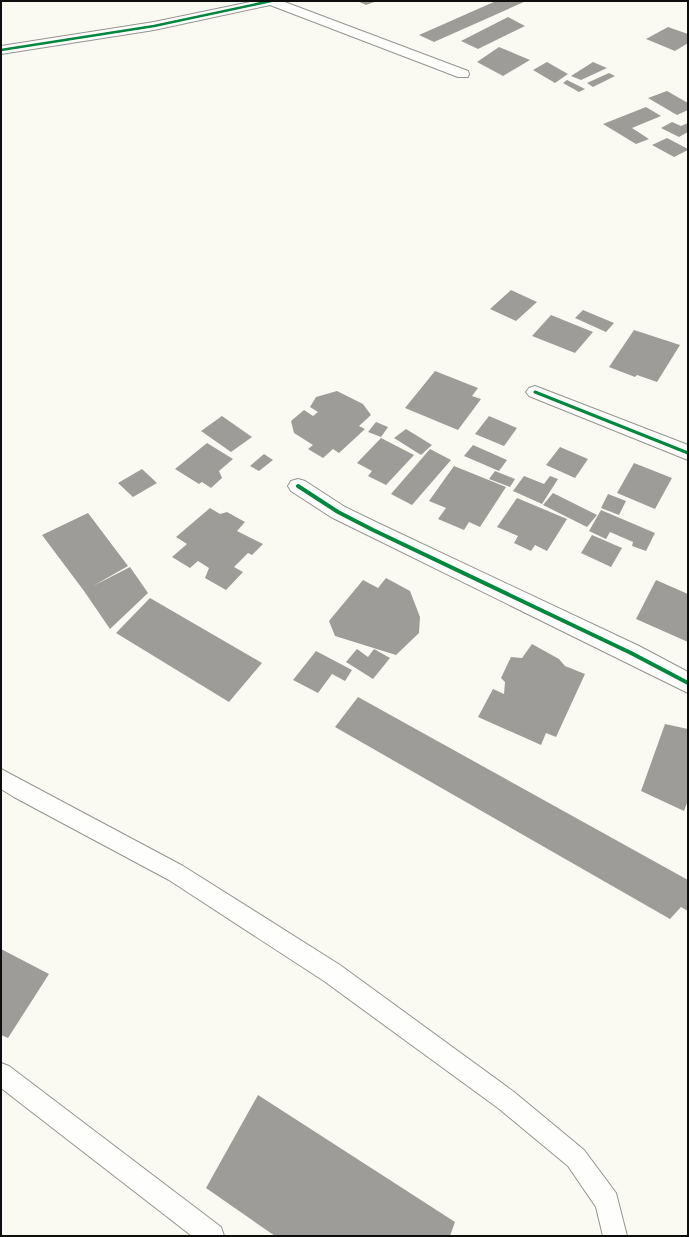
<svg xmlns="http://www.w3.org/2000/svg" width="689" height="1237" font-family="'Crimson Pro',serif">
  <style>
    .building { fill: #9e9c98 }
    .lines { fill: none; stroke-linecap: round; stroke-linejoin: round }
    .service-casing { stroke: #959491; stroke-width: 2 }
    .minor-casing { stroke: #959491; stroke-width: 2 }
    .service { fill: #fefefd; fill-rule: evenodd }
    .minor { fill: #fefefd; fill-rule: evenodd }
    .cycleway-far2-casing { stroke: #fff; stroke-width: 4 }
    .cycleway-far1-casing { stroke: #fff; stroke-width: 5 }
    .cycleway-casing { stroke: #fff; stroke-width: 6 }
    .cycleway-far2 { stroke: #00873e; stroke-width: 2.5 }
    .cycleway-far1 { stroke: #00873e; stroke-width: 3 }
    .cycleway { stroke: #00873e; stroke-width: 4 }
  </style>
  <rect width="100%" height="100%" fill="#fbfaf2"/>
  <g class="building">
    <path d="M357,1H377L366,5Z"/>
    <path d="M496,1H526L434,42L419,35Z"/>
    <path d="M508,17L525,26L478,49L461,41Z"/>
    <path d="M668,27L688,34V43L675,51L646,39Z"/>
    <path d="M499,47L530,60L503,76L477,62Z"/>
    <path d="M547,62L568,74L555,83L533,70Z"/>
    <path d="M593,62L607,68L581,80L571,76Z"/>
    <path d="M609,73L615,76L593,87L587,83Z"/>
    <path d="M567,80L585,89L579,92L563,83Z"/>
    <path d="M667,91L688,103V110L677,115L648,98Z"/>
    <path d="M646,107L661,116L632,128L649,139L636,144L603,124Z"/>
    <path d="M672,122L681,126L688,123V132L679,137L661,128Z"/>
    <path d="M667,138L688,149V150L674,157L652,145Z"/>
    <path d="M511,290L537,302L516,321L490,309Z"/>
    <path d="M583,310L614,323L606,332L575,318Z"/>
    <path d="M551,315L593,332L575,353L532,336Z"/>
    <path d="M634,330L680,345L657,382L637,375L635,377L609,367Z"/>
    <path d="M435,371L478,388L472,396L481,399L458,430L405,408Z"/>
    <path d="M337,391L363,404L371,415L359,426L365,429L339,453L333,449L323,458L308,449L313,445L294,433L291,421L304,410L313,416L318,412L310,407L316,397Z"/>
    <path d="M222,416L252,437L231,452L201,431Z"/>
    <path d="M489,416L517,428L504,446L475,434Z"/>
    <path d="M376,422L388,427L381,437L368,432Z"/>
    <path d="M406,429L432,445L421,455L394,438Z"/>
    <path d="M381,438L414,455L386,485L368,476L372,471L357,463Z"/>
    <path d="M207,443L233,459L219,471L222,478L211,488L202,482L199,484L175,469Z"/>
    <path d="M473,445L507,460L499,471L464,456Z"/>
    <path d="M560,447L588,459L575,478L546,465Z"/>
    <path d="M430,449L451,460L412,505L391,494Z"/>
    <path d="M264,454L273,460L259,471L250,466Z"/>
    <path d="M634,463L672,478L655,509L617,493Z"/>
    <path d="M454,466L506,487L480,527L469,522L464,530L438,519L446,508L429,501Z"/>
    <path d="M142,469L157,483L133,497L118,483Z"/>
    <path d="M495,471L515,479L510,487L489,479Z"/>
    <path d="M524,476L544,484L550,476L558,479L542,504L513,491Z"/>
    <path d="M553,493L597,515L587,527L543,505Z"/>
    <path d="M608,494L626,501L619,515L601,508Z"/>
    <path d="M517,498L567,519L547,551L535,545L531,551L514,543L518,536L497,527Z"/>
    <path d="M210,508L220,514L227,512L245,522L237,531L263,544L252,555L248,553L234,567L243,572L226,590L205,578L209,568L198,561L190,568L172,557L187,544L176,537Z"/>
    <path d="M601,510L655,533L646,551L632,546L633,542L610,532L606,539L589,531Z"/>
    <path d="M88,513L128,566L93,586L130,567L148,593L110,629L84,591L42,535Z"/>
    <path d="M592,535L622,548L611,567L581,553Z"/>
    <path d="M386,578L410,591L420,617L419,633L396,655L335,636L329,621L363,580L378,588Z"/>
    <path d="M656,580L688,594V642L636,619Z"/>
    <path d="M150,598L262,663L229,702L116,633Z"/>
    <path d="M532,644L559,659L565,666L585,674L556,737L546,733L541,745L478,717L493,689L504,694L505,682L501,678L511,657L522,658Z"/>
    <path d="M357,649L368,657L374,649L390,658L373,679L346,662Z"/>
    <path d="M316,651L352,670L345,681L332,674L318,693L293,680Z"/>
    <path d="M358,697L688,880V911L681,907L670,919L335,727Z"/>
    <path d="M665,724L688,729V800L684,811L641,791Z"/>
    <path d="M1,949L49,974L8,1038L1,1035Z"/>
    <path d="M258,1095L455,1222L450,1236H275L206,1188Z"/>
  </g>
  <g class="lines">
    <defs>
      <g id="service">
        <path d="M1,769L183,866L340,965L514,1092L584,1150L616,1193L627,1236H603L596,1207L568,1166L498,1108L324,981L169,880L14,797L1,789Z"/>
        <path d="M1,1063L9,1066L221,1227L224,1236H192L1,1088Z"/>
      </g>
      <g id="minor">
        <path d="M255,1H282L468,71L469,74L468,77H458L270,5L154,30L1,54V46L154,22Z"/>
        <path d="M535,386L688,445V460L529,396L526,392L529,388Z"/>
        <path d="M298,479L305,481L345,507L380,524L639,646L688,672V693L331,517L291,491L288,486L291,481Z"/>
      </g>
    </defs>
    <use href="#service" class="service-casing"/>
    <use href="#minor" class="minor-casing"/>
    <use href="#service" class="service"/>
    <use href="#minor" class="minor"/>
    <defs>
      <path id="cycleway-far2" d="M1,50L154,26L271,1"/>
      <path id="cycleway-far1" d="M535,392L688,453"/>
      <path id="cycleway" d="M298,486L338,512L373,530L631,653L688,683"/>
    </defs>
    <use href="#cycleway-far2" class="cycleway-far2-casing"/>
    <use href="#cycleway-far1" class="cycleway-far1-casing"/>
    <use href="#cycleway" class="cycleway-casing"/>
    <use href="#cycleway-far2" class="cycleway-far2"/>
    <use href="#cycleway-far1" class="cycleway-far1"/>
    <use href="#cycleway" class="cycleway"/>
  </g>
  <rect width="689" height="1237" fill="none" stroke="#0e0e0e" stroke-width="4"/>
</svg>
